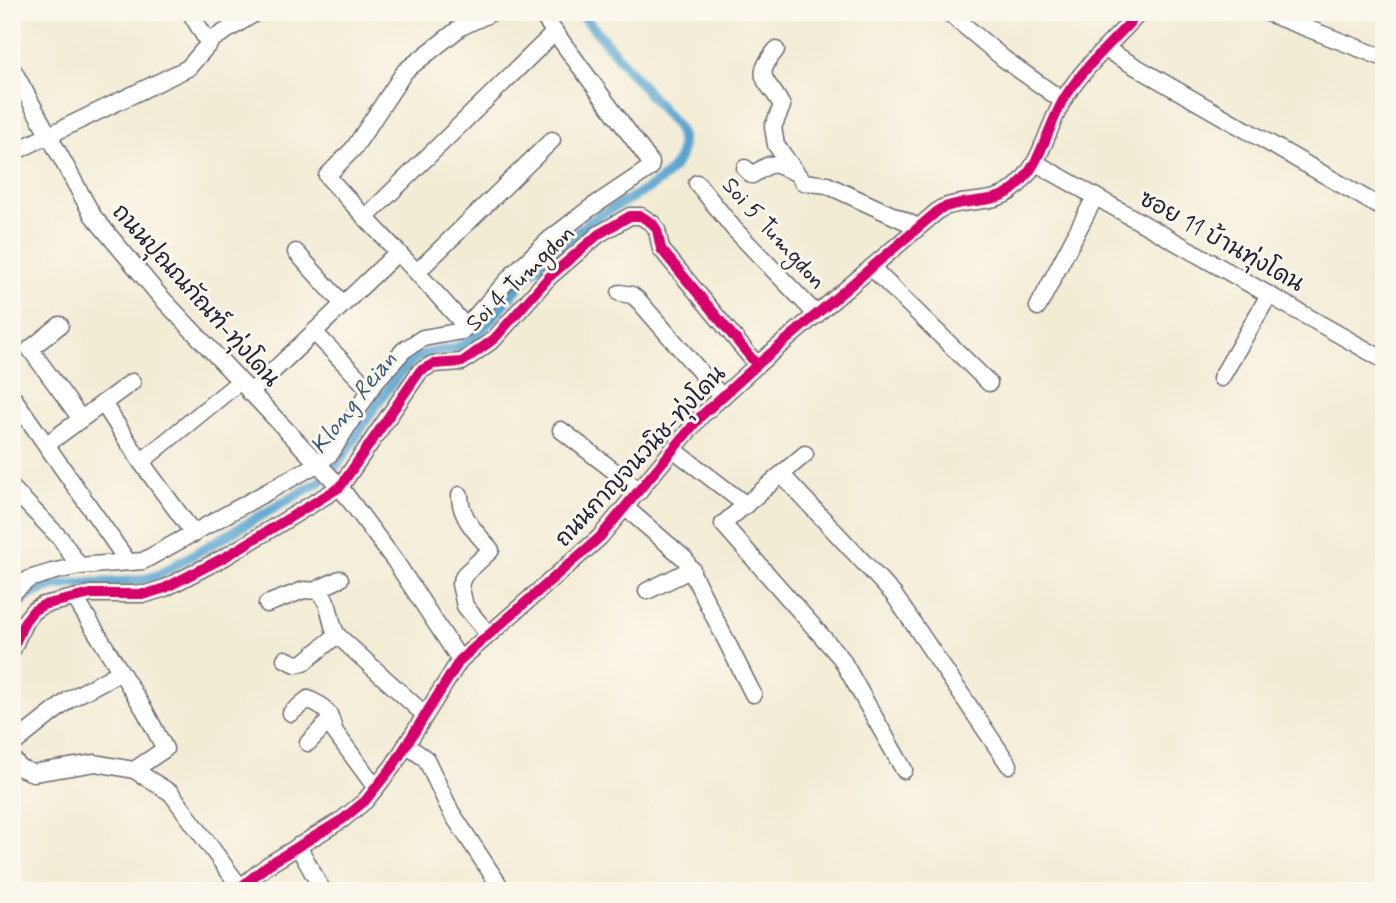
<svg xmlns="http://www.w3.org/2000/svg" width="1396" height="903" font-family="Mynerve,'Playpen Sans Thai',sans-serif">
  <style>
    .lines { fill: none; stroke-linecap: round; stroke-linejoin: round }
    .canal { stroke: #58a4d0; stroke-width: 10 }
    .minor-casing { stroke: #6b6971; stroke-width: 19 }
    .minor { stroke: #fff; stroke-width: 16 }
    .cycleway-casing { stroke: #fbf7ec; stroke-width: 15 }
    .cycleway { stroke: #d6006c; stroke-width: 10 }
    .labels { text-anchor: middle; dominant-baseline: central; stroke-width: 6; stroke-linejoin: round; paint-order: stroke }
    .street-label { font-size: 23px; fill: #22223b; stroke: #fbf7ec }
    .water-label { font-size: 24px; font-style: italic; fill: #3a5c7e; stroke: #fbf7ec }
  </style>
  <rect width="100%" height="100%" fill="#fbf7ec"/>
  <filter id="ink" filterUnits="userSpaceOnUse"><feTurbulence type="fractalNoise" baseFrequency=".0143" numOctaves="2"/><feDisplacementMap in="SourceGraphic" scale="14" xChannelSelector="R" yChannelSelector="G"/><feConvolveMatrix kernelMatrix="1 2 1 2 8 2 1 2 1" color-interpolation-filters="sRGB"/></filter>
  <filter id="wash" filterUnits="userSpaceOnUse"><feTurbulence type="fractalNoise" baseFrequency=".00686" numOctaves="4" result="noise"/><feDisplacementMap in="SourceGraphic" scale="28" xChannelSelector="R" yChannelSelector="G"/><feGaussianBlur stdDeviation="1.57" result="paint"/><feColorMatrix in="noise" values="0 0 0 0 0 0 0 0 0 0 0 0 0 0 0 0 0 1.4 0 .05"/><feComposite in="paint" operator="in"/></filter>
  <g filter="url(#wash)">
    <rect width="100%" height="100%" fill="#f3ecd5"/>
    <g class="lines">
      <path class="canal" d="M12,611C44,568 115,592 158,575L319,482C334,472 343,456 353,441C370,414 386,387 409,364C426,346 449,356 467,342C486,328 500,309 514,292C530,273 549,255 568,240C581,228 596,217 611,209C639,192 697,172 678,128L580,12"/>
    </g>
  </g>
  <g filter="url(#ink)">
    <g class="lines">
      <defs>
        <g id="minor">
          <path d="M190,12L209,44"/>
          <path d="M948,12L1004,59L1063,101"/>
          <path d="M1265,12L1384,58"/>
          <path d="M1105,49L1384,209"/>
          <path d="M776,50C751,80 769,79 782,106L773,127L776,145L803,182L827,185L918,227"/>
          <path d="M12,68L93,216L158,294L340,487L395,561L460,660"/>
          <path d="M12,153L188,68L213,39L257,12"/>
          <path d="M1036,163L1384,360"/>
          <path d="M745,168L752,175C774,162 769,161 794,172"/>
          <path d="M697,183L734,229L817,315"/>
          <path d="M365,218L555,32"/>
          <path d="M296,252L342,303"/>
          <path d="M872,268L989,383"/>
          <path d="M418,271L552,140"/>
          <path d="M620,293L632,295L639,301L722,397"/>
          <path d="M1038,307L1095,197"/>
          <path d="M60,325L30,349L81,419"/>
          <path d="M466,327C421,275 373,227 327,176L354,148L405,71L461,27L493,12"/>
          <path d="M314,332L370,390"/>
          <path d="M1221,378L1269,295"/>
          <path d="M250,393L398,252"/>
          <path d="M12,396L128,562"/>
          <path d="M103,403L141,462L194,534"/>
          <path d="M561,430L640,491"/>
          <path d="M47,444L132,382"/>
          <path d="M673,449L746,505"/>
          <path d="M805,454L723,524L841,658L904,770"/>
          <path d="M141,462L239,382"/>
          <path d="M782,475L894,595L1009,765"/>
          <path d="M12,488L61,539L79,566"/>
          <path d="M460,495C460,518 477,533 491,550L465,574L460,584L465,606L488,634"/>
          <path d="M626,508L685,559L753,694"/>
          <path d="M316,590L340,579"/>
          <path d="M647,591L692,569"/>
          <path d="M12,593L29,579L52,572L79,566L143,561L319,463L331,453L375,382L404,350L423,338L462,331L515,272L550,239L589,209L650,168L651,163L540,12"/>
          <path d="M75,598L145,711L165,749L134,770"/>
          <path d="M267,604L304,590L318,591C333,604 328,620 337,635L425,715"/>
          <path d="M12,650L25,621L33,611L43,605L91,594H146L165,588L225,557L340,487L420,371L433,364L462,362L494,339L549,277L599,234L630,216H641L653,224L657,230L661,249L757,365"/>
          <path d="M285,659L296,664L303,663L337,635"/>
          <path d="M291,713L308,699L320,705L329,714L335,732L376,788"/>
          <path d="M308,743L331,719"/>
          <path d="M12,745L70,699L120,672"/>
          <path d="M406,745L426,759L451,812L503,891"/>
          <path d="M12,758L20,768L33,773L95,763L134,770L171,793L240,887"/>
          <path d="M298,846L323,891"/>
          <path d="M236,891L268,865L343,819L365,801L393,766L460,660L600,537L701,416L757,365L940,209C962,198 993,205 1012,190C1042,167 1046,128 1065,97C1085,66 1114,40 1140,12"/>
        </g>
      </defs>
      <use href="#minor" class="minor-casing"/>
      <use href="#minor" class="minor"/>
      <defs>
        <g id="cycleway">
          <path d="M12,650L25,621L33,611L43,605L91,594H146L165,588L225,557L340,487L420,371L433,364L462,362L494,339L549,277L599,234L630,216H641L653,224L657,230L661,249L757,365"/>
          <path d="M236,891L268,865L343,819L365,801L393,766L460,660L600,537L701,416L757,365L940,209C962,198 993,205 1012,190C1042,167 1046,128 1065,97C1085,66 1114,40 1140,12"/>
        </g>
      </defs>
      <use href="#cycleway" class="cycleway-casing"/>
      <use href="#cycleway" class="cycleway"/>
    </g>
  </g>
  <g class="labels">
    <g class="street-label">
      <text transform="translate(773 234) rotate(48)">Soi 5 Tumgdon</text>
      <text transform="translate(1221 242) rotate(29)">ซอย 11 บ้านทุ่งโดน</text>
      <text transform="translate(521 279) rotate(-44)">Soi 4 Tumgdon</text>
      <text transform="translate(195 296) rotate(48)">ถนนปุณณกัณฑ์-ทุ่งโดน</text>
      <text transform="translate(641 457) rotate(-47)">ถนนกาญจนวนิช-ทุ่งโดน</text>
    </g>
    <g class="water-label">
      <text transform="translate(354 403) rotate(-52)">Klong Reian</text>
    </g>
  </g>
  <rect width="1396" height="903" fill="none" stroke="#fbf7ec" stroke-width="42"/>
</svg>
